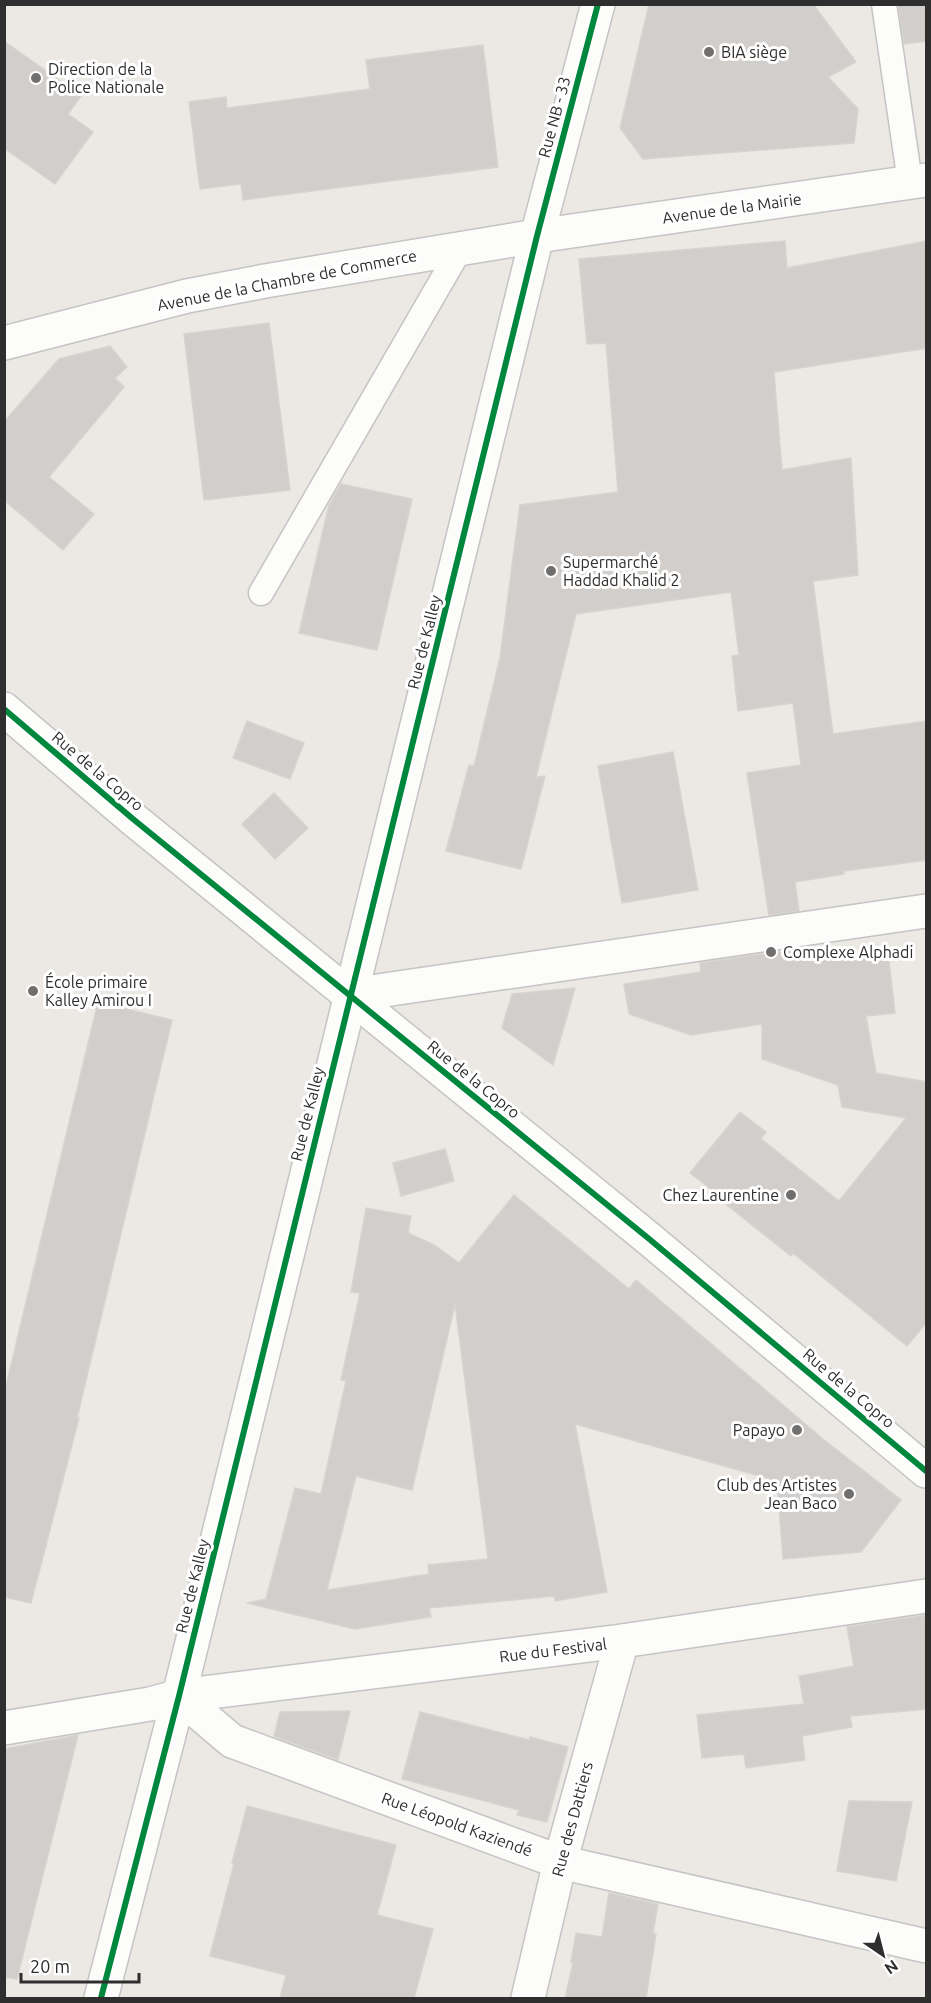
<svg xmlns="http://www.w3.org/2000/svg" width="931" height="2003" font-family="Ubuntu,sans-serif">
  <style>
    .building { fill: #d1cecb; stroke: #d7d4d0; stroke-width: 1.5; fill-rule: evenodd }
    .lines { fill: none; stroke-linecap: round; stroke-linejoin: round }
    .service-casing { stroke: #c5c4c5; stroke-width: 27 }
    .minor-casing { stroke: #c5c4c5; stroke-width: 36 }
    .tertiary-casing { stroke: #c5c4c5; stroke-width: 36 }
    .service { stroke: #fcfcfb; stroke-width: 24 }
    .minor { stroke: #fcfcfb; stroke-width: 33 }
    .tertiary { stroke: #fcfcfb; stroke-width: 33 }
    .cycleway-casing { stroke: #fff; stroke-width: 10 }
    .cycleway { stroke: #00873e; stroke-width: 6 }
    .poi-dot { fill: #706f6e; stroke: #fff; stroke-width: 2 }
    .labels { text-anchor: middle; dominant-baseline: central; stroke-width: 6; stroke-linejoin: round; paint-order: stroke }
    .poi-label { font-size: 16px; fill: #2e2e2e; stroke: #fff; text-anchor: start }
    .street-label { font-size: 16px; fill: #2e2e2e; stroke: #fff }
  </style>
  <rect width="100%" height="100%" fill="#ece8e4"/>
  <g class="building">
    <path d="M649,4H813L856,62L828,77L858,109L854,143L643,159L620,128Z"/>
    <path d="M898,4H927V41L904,44Z"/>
    <path d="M4,41L81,96L68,114L93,132L55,184L4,148Z"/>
    <path d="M483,45L498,167L243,200L241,184L200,189L189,102L226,97L227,108L370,89L366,60Z"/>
    <path d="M785,241L787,268L927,241V348L774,372L782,470L851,458L858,575L813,581L833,734L927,721V860L844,871V874L795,882L799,911L769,915L747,773L801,765L793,703L738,711L732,656L739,655L731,592L576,614L536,777L545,776L521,869L446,851L469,765L474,766L500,658L520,505L618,492L606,343L587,344L579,259Z"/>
    <path d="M269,323L290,490L204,500L184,334Z"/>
    <path d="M110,346L127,367L115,378L124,387L49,477L94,514L63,550L4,500V422L59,359Z"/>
    <path d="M341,484L412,499L377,650L299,633L329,505Z"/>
    <path d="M247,721L304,743L290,779L233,758Z"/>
    <path d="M673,752L698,890L622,903L598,766Z"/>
    <path d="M274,793L308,828L275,859L242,824Z"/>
    <path d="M804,948L805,960L862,952L863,957L888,953L895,1013L866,1016L876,1073L927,1082V1322L907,1346L793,1253L791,1256L723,1202L725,1200L690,1173L740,1112L766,1132L761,1139L839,1201L906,1118L842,1107L838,1085L762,1059V1024L691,1035L629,1014L624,984L701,972L700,963Z"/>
    <path d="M575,988L553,1065L502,1028L512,994Z"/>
    <path d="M98,1002L172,1020L77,1418H79L31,1603L4,1597V1394Z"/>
    <path d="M445,1149L454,1181L401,1196L393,1163Z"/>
    <path d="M514,1195L629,1289L636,1280L823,1439L901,1500L861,1552L783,1559L777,1481L575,1424L607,1592L555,1601L554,1596L429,1608L431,1617L355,1629L247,1603L266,1599L295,1488L321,1494L346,1381L341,1380L360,1293L351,1292L366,1208L411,1216L408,1233L434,1245L459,1263ZM455,1304L488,1559L428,1565L429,1574L327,1590L356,1476L412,1490Z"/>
    <path d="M927,1615V1709L850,1716L852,1727L802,1736L805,1760L746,1768L744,1754L702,1758L697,1715L804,1704L799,1676L854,1666L847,1627Z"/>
    <path d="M350,1711L338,1760L274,1736L280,1712Z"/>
    <path d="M420,1712L529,1740L530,1737L568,1747L547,1822L517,1815L519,1810L402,1779Z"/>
    <path d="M78,1735L17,1979L4,1977V1749Z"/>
    <path d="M849,1801L912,1802L896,1881L837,1871Z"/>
    <path d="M247,1806L396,1845L377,1915L433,1929L414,1998H280L286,1975L210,1956L234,1864L232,1863Z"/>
    <path d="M609,1893L658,1904L653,1933L656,1934L646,1998H565L573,1963L571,1962L576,1933L602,1937Z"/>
  </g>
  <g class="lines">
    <defs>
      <g id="service">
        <path d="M884,4L910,182"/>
        <path d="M261,593L460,249"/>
      </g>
      <g id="minor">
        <path d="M350,995L926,911"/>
        <path d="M179,1696L232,1741L560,1862L926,1946"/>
        <path d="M4,1728L150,1704L179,1696L622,1641L926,1596"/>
        <path d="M528,1998L560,1862L622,1641"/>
      </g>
      <g id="tertiary">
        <path d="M4,343L187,296L265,281L537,236L926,180"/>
        <path d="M4,709L133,819L648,1238L926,1471"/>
        <path d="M101,1998L179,1696L537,236L598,4"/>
      </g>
    </defs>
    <use href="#service" class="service-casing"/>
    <use href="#minor" class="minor-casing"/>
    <use href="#tertiary" class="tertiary-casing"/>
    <use href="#service" class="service"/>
    <use href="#minor" class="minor"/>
    <use href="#tertiary" class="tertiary"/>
    <defs>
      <g id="cycleway">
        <path d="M4,709L133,819L648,1238L926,1471"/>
        <path d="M101,1998L179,1696L537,236L598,4"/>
      </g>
    </defs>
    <use href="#cycleway" class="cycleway-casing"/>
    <use href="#cycleway" class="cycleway"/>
  </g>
  <g class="poi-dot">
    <circle cx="709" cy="52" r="6"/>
    <circle cx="36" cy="78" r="6"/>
    <circle cx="551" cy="571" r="6"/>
    <circle cx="771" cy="952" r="6"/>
    <circle cx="33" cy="991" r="6"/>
    <circle cx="791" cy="1195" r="6"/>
    <circle cx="797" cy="1430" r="6"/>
    <circle cx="849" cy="1494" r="6"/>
  </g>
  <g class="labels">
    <g class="poi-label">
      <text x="721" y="52">BIA siège</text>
      <text x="48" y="69">Direction de la<tspan x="48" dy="18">Police Nationale</tspan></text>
      <text x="563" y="562">Supermarché<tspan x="563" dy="18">Haddad Khalid 2</tspan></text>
      <text x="783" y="952">Complexe Alphadi</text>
      <text x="45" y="982">École primaire<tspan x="45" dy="18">Kalley Amirou I</tspan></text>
      <text x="779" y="1195" text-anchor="end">Chez Laurentine</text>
      <text x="785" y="1430" text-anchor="end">Papayo</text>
      <text x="837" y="1485" text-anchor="end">Club des Artistes<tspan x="837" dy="18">Jean Baco</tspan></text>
    </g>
    <g class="street-label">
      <text transform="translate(554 117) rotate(-75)">Rue NB - 33</text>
      <text transform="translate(732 208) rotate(-8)">Avenue de la Mairie</text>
      <text transform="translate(287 280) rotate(-11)">Avenue de la Chambre de Commerce</text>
      <text transform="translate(424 642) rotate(-76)">Rue de Kalley</text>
      <text transform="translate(98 771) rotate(40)">Rue de la Copro</text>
      <text transform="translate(474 1079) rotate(39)">Rue de la Copro</text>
      <text transform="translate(307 1114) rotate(-76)">Rue de Kalley</text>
      <text transform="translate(849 1388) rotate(40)">Rue de la Copro</text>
      <text transform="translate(192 1586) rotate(-76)">Rue de Kalley</text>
      <text transform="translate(553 1650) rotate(-7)">Rue du Festival</text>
      <text transform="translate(572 1819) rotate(-75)">Rue des Dattiers</text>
      <text transform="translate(457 1824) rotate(20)">Rue Léopold Kaziendé</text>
    </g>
  </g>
  <rect width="931" height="2003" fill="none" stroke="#2e2e2e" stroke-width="12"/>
  <g transform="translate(883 1955) rotate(145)" stroke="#ffffff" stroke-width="4.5" paint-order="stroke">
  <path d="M0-4.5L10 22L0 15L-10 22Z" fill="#2e2e2e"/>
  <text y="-9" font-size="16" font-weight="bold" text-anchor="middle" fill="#2e2e2e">N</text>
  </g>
  <path d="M21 1973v9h118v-9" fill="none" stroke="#2e2e2e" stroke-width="3"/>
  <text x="30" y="1973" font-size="18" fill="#2e2e2e" stroke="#ffffff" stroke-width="4.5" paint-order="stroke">20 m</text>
</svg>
